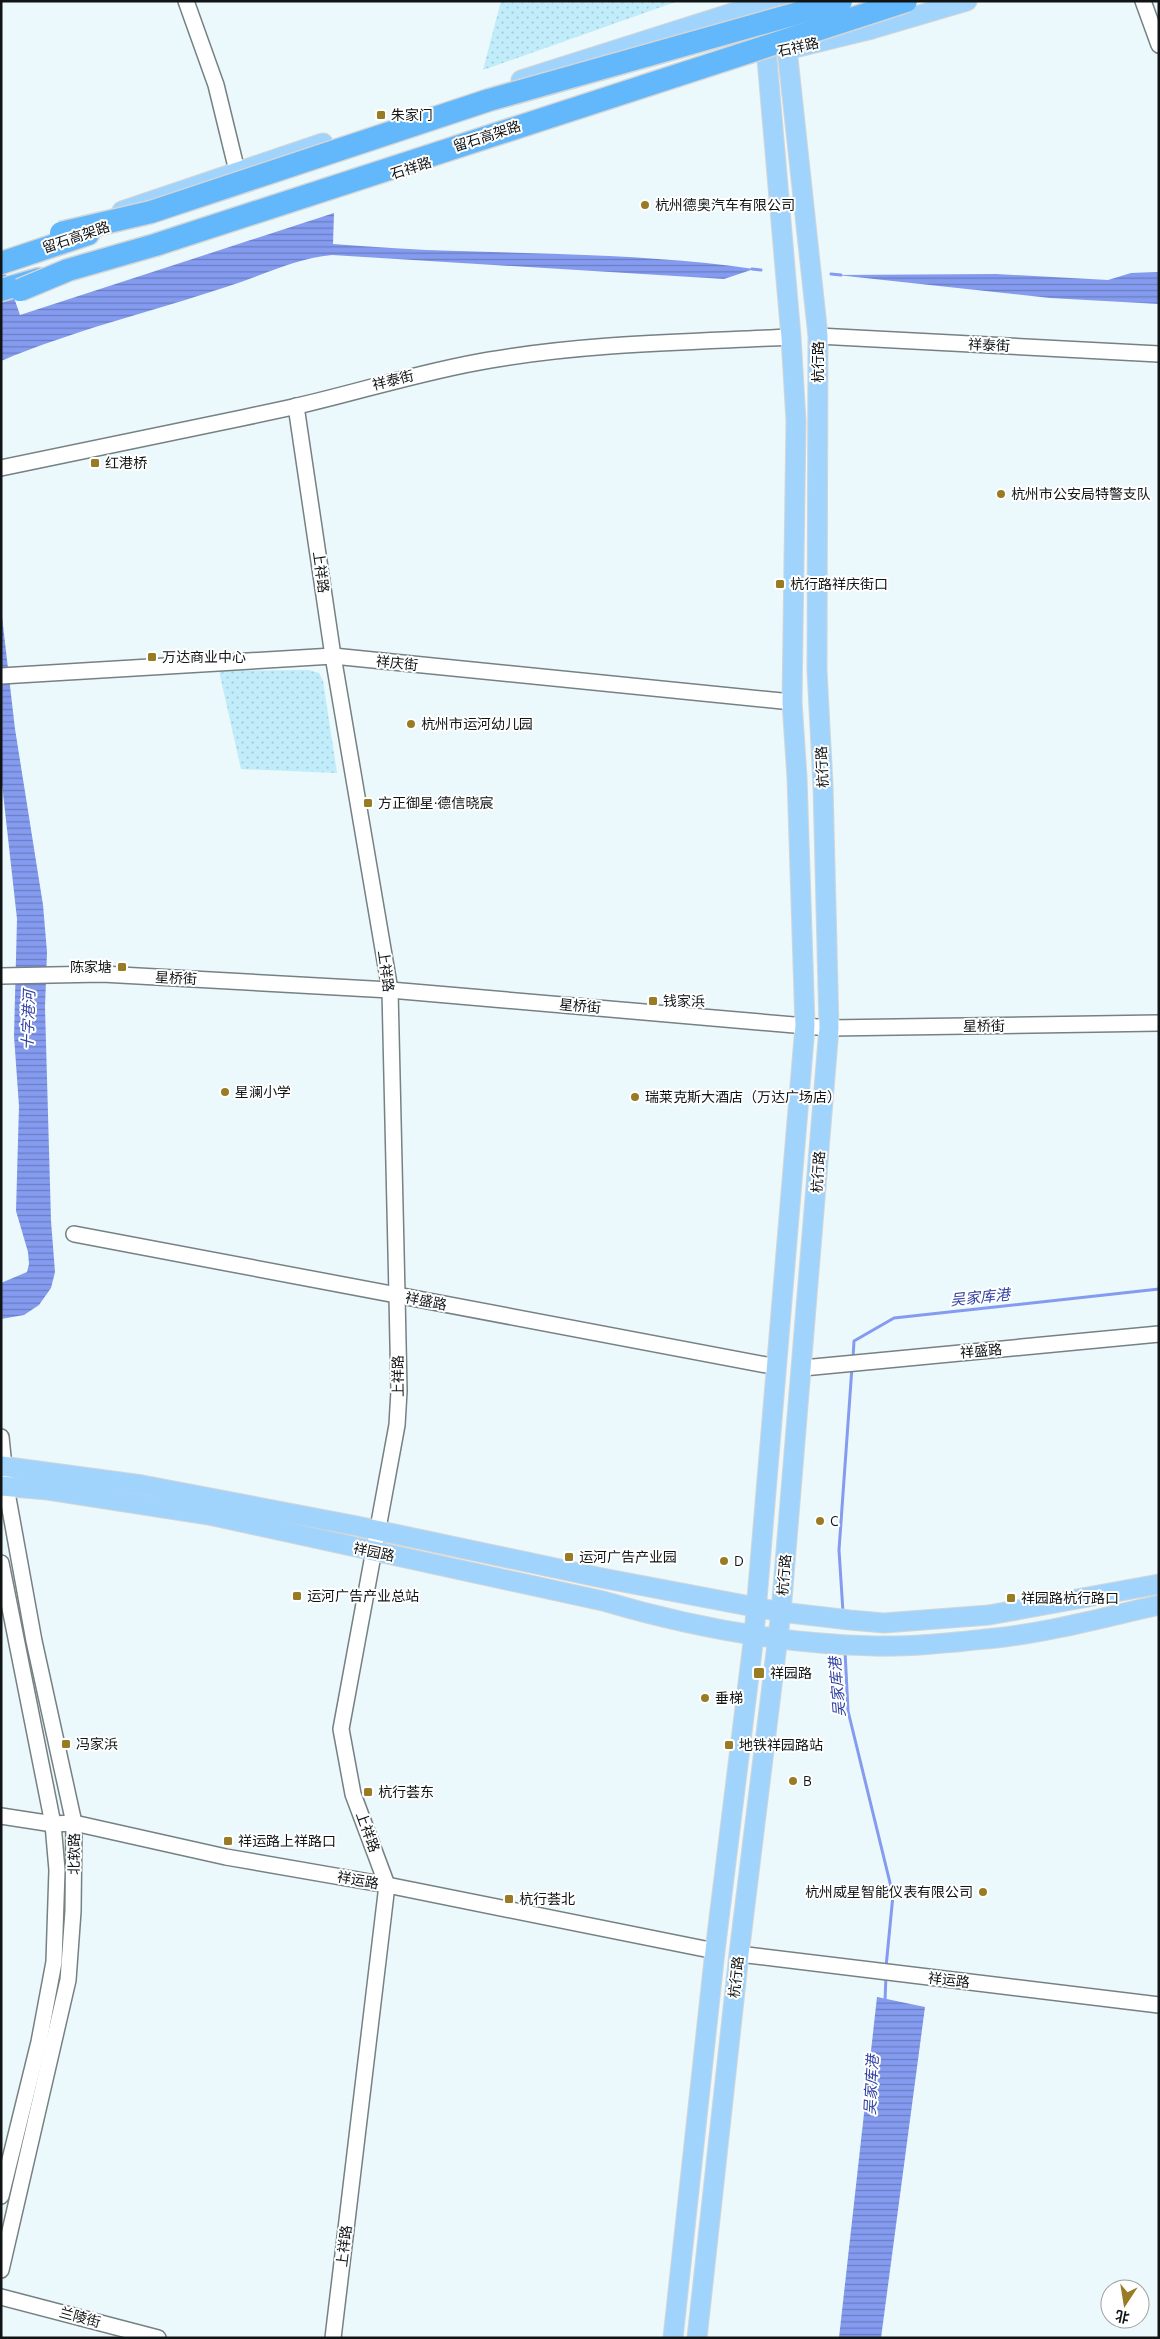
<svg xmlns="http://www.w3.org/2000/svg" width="1160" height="2339" font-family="Ubuntu,'Noto Sans SC',sans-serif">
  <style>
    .park { fill: url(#park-dots) }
    .water { fill: url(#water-rules) }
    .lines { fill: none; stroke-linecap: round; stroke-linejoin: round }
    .stream { stroke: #849bf0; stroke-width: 3 }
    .minor-casing { stroke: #768184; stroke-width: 18 }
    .major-casing { stroke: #d4d5d5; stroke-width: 21 }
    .highway-casing { stroke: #d4d5d5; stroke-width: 25 }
    .minor { stroke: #fff; stroke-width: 15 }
    .major { stroke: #a1d4fd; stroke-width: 19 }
    .highway { stroke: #63b7fb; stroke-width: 22 }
    .highway-bridge-casing { stroke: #d4d5d5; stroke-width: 25; stroke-linecap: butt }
    .highway-bridge { stroke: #63b7fb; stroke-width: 22 }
    .poi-dot { fill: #997b24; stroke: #fff; stroke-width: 2 }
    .labels { text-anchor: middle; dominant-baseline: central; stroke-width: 4; stroke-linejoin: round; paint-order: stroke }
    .street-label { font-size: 14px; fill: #101415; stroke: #fff }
    .poi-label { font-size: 14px; fill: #101415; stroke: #fff; text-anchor: start }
    .water-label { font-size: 15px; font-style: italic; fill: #3242a3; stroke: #fff }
  </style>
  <defs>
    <pattern id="park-dots" width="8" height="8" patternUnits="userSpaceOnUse" patternTransform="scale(1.25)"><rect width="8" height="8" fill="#c1ecf9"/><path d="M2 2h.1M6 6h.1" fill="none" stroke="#a5cad5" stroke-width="1.8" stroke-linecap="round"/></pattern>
    <pattern id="water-rules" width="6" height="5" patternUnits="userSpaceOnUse" patternTransform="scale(1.25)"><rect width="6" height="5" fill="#849bf0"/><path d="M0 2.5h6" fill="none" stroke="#6b7dc1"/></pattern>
  </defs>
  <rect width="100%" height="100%" fill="#ebf8fc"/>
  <g class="park">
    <path d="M501,1H678L483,70Z"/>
    <path d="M309,670L319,673L323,681L337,773L241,769L219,671Z"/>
  </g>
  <g class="water">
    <path d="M334,213L333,244C375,247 416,250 458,251C557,254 657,255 754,269L724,279L332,255C296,258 261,276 226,287C151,312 74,330 1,361V260L20,315Z"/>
    <path d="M1159,272V304L1050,298L837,275L996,274L1108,280L1131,273Z"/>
    <path d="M1,608L15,729L43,905L47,952L45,1007L51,1221L55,1272L51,1288L39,1305L24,1315L1,1319V1283L27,1272L29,1264L28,1252L16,1211L19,1106L14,1036L17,919L1,775Z"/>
    <path d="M877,1997L925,2007L881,2338H839Z"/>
  </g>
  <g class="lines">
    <g class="stream">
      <path d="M752,269L761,270"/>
      <path d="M831,274L841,275"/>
      <path d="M853,1358L854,1341L894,1318L1159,1289"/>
      <path d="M843,1612L839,1550L852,1367"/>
      <path d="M845,1651L848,1711L893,1895L886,1967"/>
      <path d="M885,2001L886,1975"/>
    </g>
    <defs>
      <g id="minor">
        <path d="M186,1L216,85L237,171"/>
        <path d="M1143,1L1159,45"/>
        <path d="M818,336L1159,354"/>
        <path d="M296,406L333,656L390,990L397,1295L399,1391L397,1425L341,1729L353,1794L387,1885L333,2338"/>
        <path d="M1,468C99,448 196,428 293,407C359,392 423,371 490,360C589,343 691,342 791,337"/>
        <path d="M1,676L333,656L792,702"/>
        <path d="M1,976L102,974L390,990L829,1028L1159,1023"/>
        <path d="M74,1234L777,1367"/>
        <path d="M803,1368L1159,1334"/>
        <path d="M1,1437L6,1487L34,1641L74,1823L73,1911L68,1980L1,2270"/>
        <path d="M1,1563L53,1824L57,1870L54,1962L39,2042L1,2196"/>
        <path d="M1,1816L53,1824L74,1823L226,1857L387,1885L715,1951"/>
        <path d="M739,1954L1159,2005"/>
        <path d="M1,2297L158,2338"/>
      </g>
      <g id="major">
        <path d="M786,50L872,29L967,1"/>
        <path d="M521,80L770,1"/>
        <path d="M122,211L323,143"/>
        <path d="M1,1466L142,1485L357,1526L602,1578L781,1612L850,1620L884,1623L989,1615L1159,1584"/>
        <path d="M1,1486L48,1490L209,1515L603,1601C691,1627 783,1644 875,1646C915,1647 956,1642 996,1638C1051,1632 1105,1617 1159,1605"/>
        <path d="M673,2338L715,1951L754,1635L805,1026L797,777L792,702L796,421L791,337L762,1"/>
        <path d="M697,2338L739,1954L781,1612L829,1028L823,785L817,670L818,336L787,49L789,1"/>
      </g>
      <g id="highway">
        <path d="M1,263L88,234"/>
        <path d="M1,290L39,279"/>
      </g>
    </defs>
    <use href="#minor" class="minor-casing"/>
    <use href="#major" class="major-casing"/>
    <use href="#highway" class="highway-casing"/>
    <use href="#minor" class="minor"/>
    <use href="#major" class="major"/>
    <use href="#highway" class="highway"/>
    <defs>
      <g id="highway-bridge">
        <path d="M61,233L151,212L489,100L841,1"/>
        <path d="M20,290L68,270L155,245L906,1"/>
      </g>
    </defs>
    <use href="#highway-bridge" class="highway-bridge-casing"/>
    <use href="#highway-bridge" class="highway-bridge"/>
  </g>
  <g class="poi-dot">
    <rect x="376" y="110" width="10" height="10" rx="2.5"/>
    <circle cx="645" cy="205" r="5"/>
    <rect x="90" y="458" width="10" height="10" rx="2.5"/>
    <circle cx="1001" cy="494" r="5"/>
    <rect x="775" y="579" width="10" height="10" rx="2.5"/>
    <rect x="147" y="652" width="10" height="10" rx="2.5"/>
    <circle cx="411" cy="724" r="5"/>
    <rect x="363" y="798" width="10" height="10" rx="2.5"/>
    <rect x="117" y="962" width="10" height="10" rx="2.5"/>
    <rect x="648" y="996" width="10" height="10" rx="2.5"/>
    <circle cx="225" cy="1092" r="5"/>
    <circle cx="635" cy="1097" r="5"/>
    <circle cx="820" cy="1521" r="5"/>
    <rect x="564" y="1552" width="10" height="10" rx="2.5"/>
    <circle cx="724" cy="1561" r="5"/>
    <rect x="292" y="1591" width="10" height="10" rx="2.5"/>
    <rect x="1006" y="1593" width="10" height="10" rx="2.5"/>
    <rect x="753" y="1667" width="12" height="12" rx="2.5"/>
    <circle cx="705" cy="1698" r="5"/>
    <rect x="61" y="1739" width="10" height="10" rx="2.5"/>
    <rect x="724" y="1740" width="10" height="10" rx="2.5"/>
    <circle cx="793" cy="1781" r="5"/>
    <rect x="363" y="1787" width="10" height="10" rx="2.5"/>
    <rect x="223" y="1836" width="10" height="10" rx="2.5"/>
    <circle cx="983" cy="1892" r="5"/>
    <rect x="504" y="1894" width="10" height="10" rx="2.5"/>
  </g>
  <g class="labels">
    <g class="street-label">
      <text transform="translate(798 47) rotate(-13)">石祥路</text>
      <text transform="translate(487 136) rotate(-18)">留石高架路</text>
      <text transform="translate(411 168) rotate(-18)">石祥路</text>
      <text transform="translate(76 237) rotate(-19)">留石高架路</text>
      <text transform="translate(989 345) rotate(3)">祥泰街</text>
      <text transform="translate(818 362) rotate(-90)">杭行路</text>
      <text transform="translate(393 380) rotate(-14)">祥泰街</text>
      <text transform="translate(321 572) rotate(82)">上祥路</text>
      <text transform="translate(397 663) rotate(6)">祥庆街</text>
      <text transform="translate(822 767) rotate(-93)">杭行路</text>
      <text transform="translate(386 971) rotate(82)">上祥路</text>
      <text transform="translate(176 978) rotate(3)">星桥街</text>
      <text transform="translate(580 1006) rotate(5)">星桥街</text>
      <text transform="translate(984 1026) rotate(-1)">星桥街</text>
      <text transform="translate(818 1172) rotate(-86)">杭行路</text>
      <text transform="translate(426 1301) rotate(11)">祥盛路</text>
      <text transform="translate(981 1351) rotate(-5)">祥盛路</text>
      <text transform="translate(398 1376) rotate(-91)">上祥路</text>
      <text transform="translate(374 1552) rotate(12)">祥园路</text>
      <text transform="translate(784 1575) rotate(-85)">杭行路</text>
      <text transform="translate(368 1832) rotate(70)">上祥路</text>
      <text transform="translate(74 1854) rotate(-89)">北软路</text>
      <text transform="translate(358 1880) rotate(10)">祥运路</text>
      <text transform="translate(736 1977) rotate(-84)">杭行路</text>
      <text transform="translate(949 1980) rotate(7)">祥运路</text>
      <text transform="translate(344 2246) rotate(-83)">上祥路</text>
      <text transform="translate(80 2317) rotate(15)">兰陵街</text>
    </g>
    <g class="poi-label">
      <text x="391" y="115">朱家门</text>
      <text x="655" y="205">杭州德奥汽车有限公司</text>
      <text x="105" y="463">红港桥</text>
      <text x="1011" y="494">杭州市公安局特警支队</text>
      <text x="790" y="584">杭行路祥庆街口</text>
      <text x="162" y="657">万达商业中心</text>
      <text x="421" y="724">杭州市运河幼儿园</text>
      <text x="378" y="803">方正御星·德信晓宸</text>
      <text x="112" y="967" text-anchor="end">陈家塘</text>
      <text x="663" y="1001">钱家浜</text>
      <text x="235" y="1092">星澜小学</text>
      <text x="645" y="1097">瑞莱克斯大酒店（万达广场店）</text>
      <text x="830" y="1521">C</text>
      <text x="579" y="1557">运河广告产业园</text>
      <text x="734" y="1561">D</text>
      <text x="307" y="1596">运河广告产业总站</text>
      <text x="1021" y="1598">祥园路杭行路口</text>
      <text x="770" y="1673">祥园路</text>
      <text x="715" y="1698">垂梯</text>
      <text x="76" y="1744">冯家浜</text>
      <text x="739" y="1745">地铁祥园路站</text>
      <text x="803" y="1781">B</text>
      <text x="378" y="1792">杭行荟东</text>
      <text x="238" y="1841">祥运路上祥路口</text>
      <text x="973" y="1892" text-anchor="end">杭州威星智能仪表有限公司</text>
      <text x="519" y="1899">杭行荟北</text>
    </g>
    <g class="water-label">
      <text transform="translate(28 1020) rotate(-88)">十字港河</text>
      <text transform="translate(980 1297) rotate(-6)">吴家库港</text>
      <text transform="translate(837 1687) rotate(-95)">吴家库港</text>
      <text transform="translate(871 2085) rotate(-87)">吴家库港</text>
    </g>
  </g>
  <rect width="1160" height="2339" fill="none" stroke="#101415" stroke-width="5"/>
  <g transform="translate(1125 2304) rotate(192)"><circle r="24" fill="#ffffff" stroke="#9fa1a1"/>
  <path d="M0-4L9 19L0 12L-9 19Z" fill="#997b24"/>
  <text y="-8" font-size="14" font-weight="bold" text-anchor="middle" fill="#101415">北</text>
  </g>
</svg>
